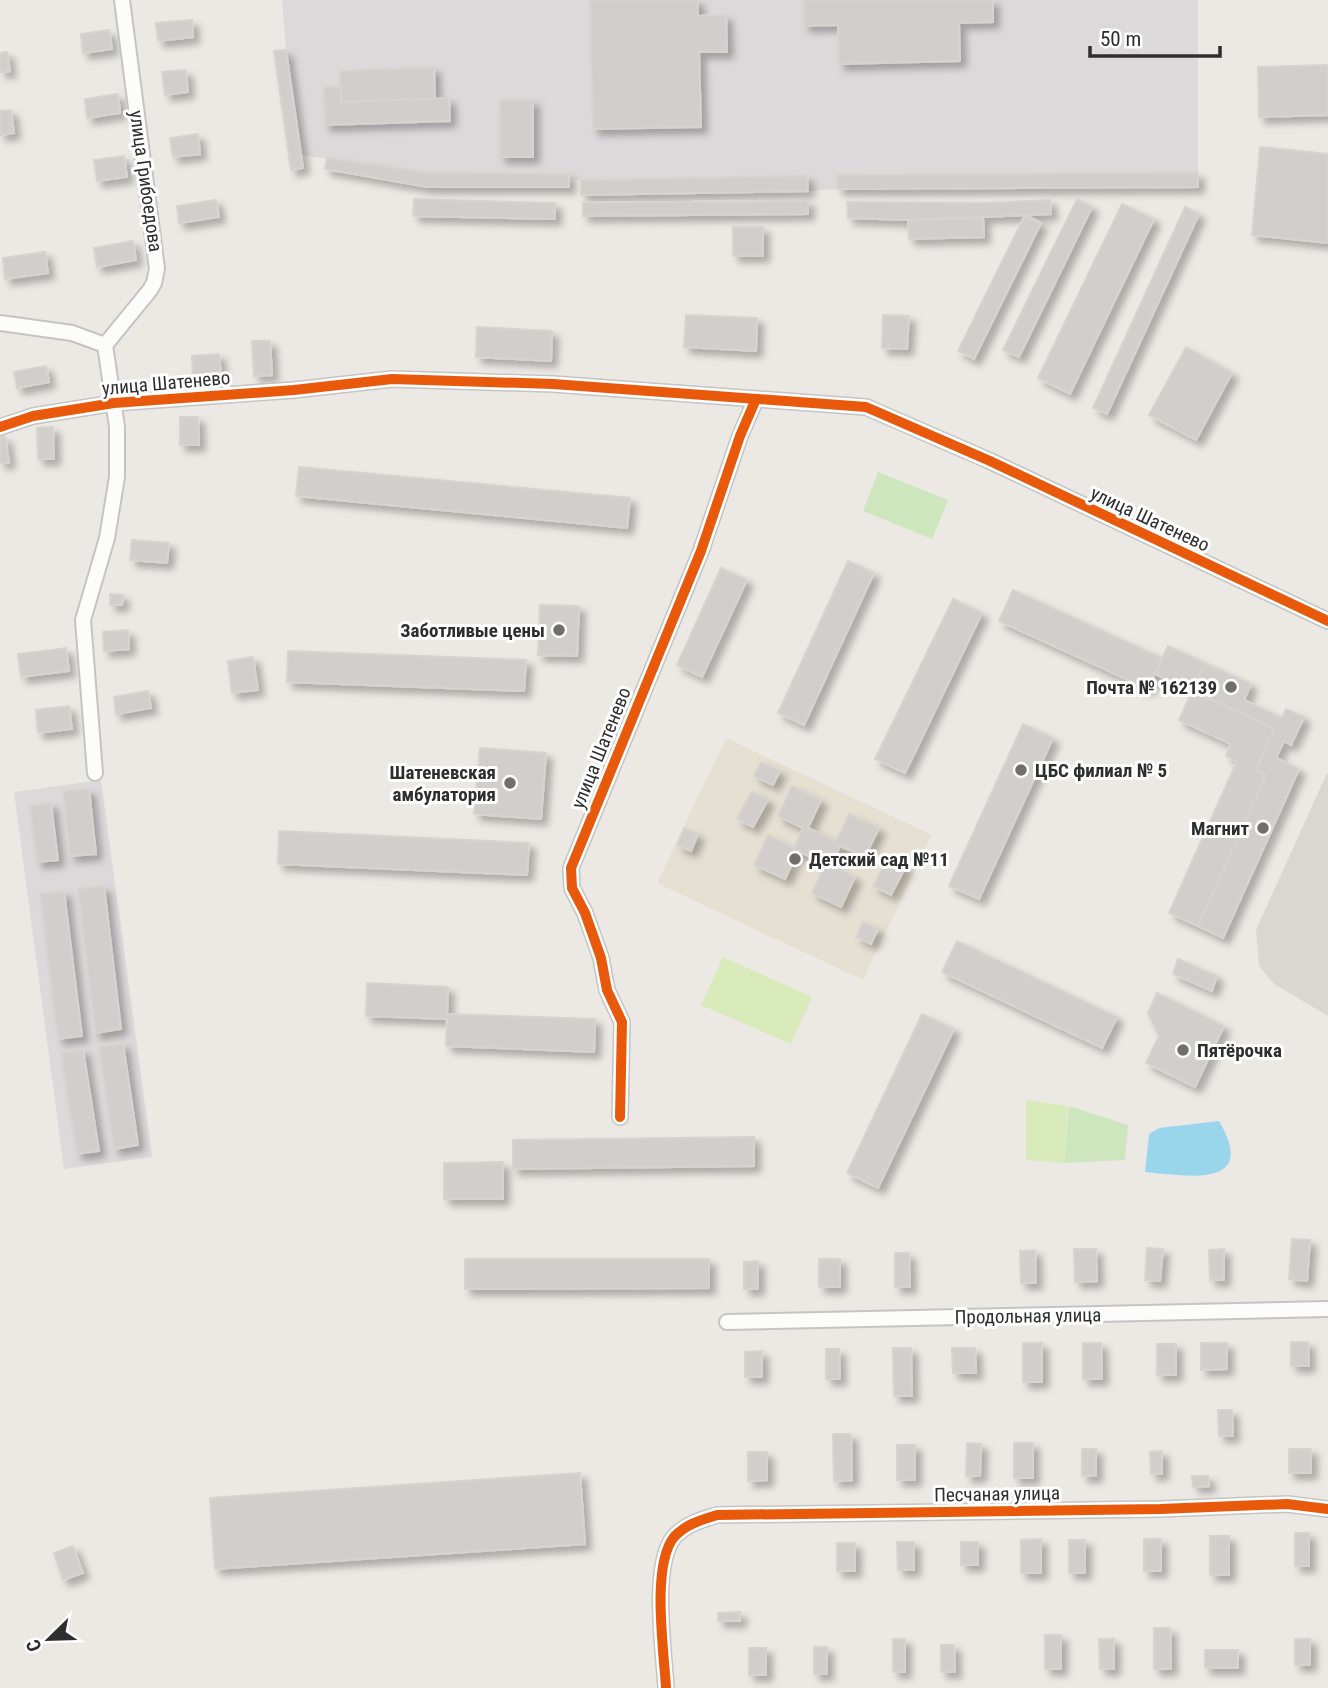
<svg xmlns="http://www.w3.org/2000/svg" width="1328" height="1688" font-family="'Roboto Condensed',sans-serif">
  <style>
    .industrial { fill: #dcd9db }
    .education { fill: #e6e0d3 }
    .green { fill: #cee6be }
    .pitch { fill: #d9eabb }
    .plaza { fill: #dad6d2 }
    .water { fill: #99d6ec }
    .building { fill: #d1cecb; stroke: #d7d4d0; stroke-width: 2; filter: url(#shadow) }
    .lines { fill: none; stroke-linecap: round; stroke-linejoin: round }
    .street-casing { stroke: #c5c4c5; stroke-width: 18 }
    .street { stroke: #fcfcfb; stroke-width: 14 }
    .cycleway-casing { stroke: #fff; stroke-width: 15 }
    .cycleway { stroke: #e8590c; stroke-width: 10 }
    .poi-dot { fill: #706f6e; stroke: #fff; stroke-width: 2.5 }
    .labels { text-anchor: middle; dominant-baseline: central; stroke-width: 6; stroke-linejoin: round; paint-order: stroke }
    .street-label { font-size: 19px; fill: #2e2e2e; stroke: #fff }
    .poi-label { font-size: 19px; font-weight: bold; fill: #2e2e2e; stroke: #fff; text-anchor: end }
  </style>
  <defs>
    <filter id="shadow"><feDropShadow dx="6" dy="6" stdDeviation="3.5" flood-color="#0004"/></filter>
  </defs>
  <rect width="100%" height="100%" fill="#ece8e4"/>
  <g class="industrial">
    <path d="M282,0H1198V173L837,176L838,189L808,191L807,176L569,180L429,173L301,155L286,50Z"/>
    <path d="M101,780L152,1157L64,1169L14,792Z"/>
  </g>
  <path class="education" d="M726,738L932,835L863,980L657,883Z"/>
  <g class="green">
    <path d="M878,472L948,500L932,539L863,511Z"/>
    <path d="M1069,1106L1128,1125L1125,1160L1064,1163Z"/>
  </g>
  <g class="pitch">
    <path d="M723,957L812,997L791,1044L701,1005Z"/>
    <path d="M1026,1100L1068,1106L1064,1163L1026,1160Z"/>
  </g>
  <path class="plaza" d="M1327,773L1328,774V1016L1274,984L1259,966L1256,930Z"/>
  <path class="water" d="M1219,1121C1259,1189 1188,1176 1145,1172L1149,1134L1159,1128Z"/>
  <g class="building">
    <path d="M590,0H698V16L726,15L727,52H699L701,127L593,129Z"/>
    <path d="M804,0H993V22L959,23L960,61L839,64L838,25L804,26Z"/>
    <path d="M192,20L193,37L158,41L156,23Z"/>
    <path d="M109,30L112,49L83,53L81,34Z"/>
    <path d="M286,50L303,168L291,170L274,51Z"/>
    <path d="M7,52L10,71L0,72V53Z"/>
    <path d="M1328,65V115L1259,117L1258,67Z"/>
    <path d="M434,67L435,99L341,102L340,71Z"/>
    <path d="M186,70L188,92L165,95L162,72Z"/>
    <path d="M324,87H341V102L449,98L450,121L325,125Z"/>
    <path d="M118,94L120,113L87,118L85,99Z"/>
    <rect x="500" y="100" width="33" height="57"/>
    <path d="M11,110L14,133L0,135V111Z"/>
    <path d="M198,134L200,154L173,157L170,138Z"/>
    <path d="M1260,147L1328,154V243L1252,235Z"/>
    <path d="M124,156L127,177L97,181L94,160Z"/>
    <path d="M327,158L429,173L569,174V187H428L325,169Z"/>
    <path d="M1198,173V187L838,189L837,175Z"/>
    <path d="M807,176L808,191L581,195V180Z"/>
    <path d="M414,199L555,203V219L413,216Z"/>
    <path d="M1077,199L1092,207L1019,357L1003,350Z"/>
    <path d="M216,200L219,217L179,223L177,206Z"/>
    <path d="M1050,200L1051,214L908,220L848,218L847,202L984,203Z"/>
    <path d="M808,201V214L583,216V203Z"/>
    <path d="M1122,204L1154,219L1070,394L1038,378Z"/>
    <path d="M1185,207L1199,214L1107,414L1093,408Z"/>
    <path d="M1025,215L1041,223L974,359L958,351Z"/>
    <path d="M983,218L984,237L909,239L908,220Z"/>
    <rect x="733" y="227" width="30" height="29"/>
    <path d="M133,241L136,260L97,267L94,248Z"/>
    <path d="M45,252L48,273L5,279L3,258Z"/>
    <path d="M686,315L757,318L756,351L684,347Z"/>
    <path d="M883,315L909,316L907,349L882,348Z"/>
    <path d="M477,327L552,331L551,361L476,357Z"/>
    <path d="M252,341H270L272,375L254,376Z"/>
    <path d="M1186,347L1232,373L1196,440L1149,415Z"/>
    <path d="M219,354L221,376L193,379L192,356Z"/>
    <path d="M46,366L49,382L17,388L14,372Z"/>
    <path d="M180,417H198L199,445H180Z"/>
    <path d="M53,427L54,459H38L37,428Z"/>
    <path d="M5,436L9,462L0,463V437Z"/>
    <path d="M299,467L630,498L627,528L296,496Z"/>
    <path d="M132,540L169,543L167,563L130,560Z"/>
    <path d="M848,561L874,573L804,725L778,713Z"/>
    <path d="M721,568L747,580L702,677L677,665Z"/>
    <path d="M1013,590L1162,658L1148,689L999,621Z"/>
    <path d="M110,594L123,595L122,605H110Z"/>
    <path d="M953,599L982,613L905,773L875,759Z"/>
    <path d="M540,605L579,606L577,656L538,655Z"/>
    <path d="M128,630L129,649L104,651L103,632Z"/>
    <path d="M1168,646L1205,663L1192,691L1155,674Z"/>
    <path d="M66,648L69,671L21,677L18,654Z"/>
    <path d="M288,651L526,660L524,691L287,682Z"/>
    <path d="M253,657L258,690L232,693L228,661Z"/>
    <path d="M1205,663L1251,684L1244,700L1282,718L1286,709L1304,717L1291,745L1284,741L1276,758L1299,769L1223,938L1198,926L1266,775L1256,770L1274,728L1192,691Z"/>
    <path d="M148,691L151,708L116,714L114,697Z"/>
    <path d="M1192,691L1274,728L1256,770L1266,775L1198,926L1169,913L1237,761L1226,756L1231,744L1179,720Z"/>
    <path d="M69,706L72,729L38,733L36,710Z"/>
    <path d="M1023,724L1053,738L979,899L949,886Z"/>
    <path d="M480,748L546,753L541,819L474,814Z"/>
    <path d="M761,762L780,771L773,785L754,776Z"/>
    <path d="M792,786L821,800L808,828L836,841L849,814L879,828L865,857L840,846L831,865L855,877L841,907L812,893L825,864L798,851L785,879L754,865L768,835L794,848L803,828L778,816Z"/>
    <path d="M89,789L96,854L70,856L63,791Z"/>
    <path d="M752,791L768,800L753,827L737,819Z"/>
    <path d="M51,803L58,860L37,862L30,806Z"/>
    <path d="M684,828L698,834L691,851L677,845Z"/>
    <path d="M279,831L529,843L527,875L278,864Z"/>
    <path d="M888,857L906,866L891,895L873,886Z"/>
    <path d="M104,886L121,1029L95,1033L78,889Z"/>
    <path d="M64,891L82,1036L58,1039L40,894Z"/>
    <path d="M863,922L878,929L871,944L856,937Z"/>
    <path d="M957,941L1117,1017L1102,1048L942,972Z"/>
    <path d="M1178,959L1217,976L1212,991L1173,974Z"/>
    <path d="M367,983L448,987L447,1014L595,1019L594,1052L446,1046L447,1019L366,1016Z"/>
    <path d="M1157,993L1224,1026L1195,1087L1146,1063L1159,1036L1148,1013Z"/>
    <path d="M922,1014L954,1029L878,1188L847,1173Z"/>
    <path d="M123,1043L138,1145L114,1149L99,1047Z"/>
    <path d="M83,1049L99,1151L77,1154L61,1053Z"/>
    <path d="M754,1137V1166L513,1169V1140Z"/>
    <path d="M503,1162V1199H444V1163Z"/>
    <path d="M1292,1239L1310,1240L1307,1281L1289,1279Z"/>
    <path d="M1147,1248L1163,1249L1160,1281L1145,1280Z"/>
    <path d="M1074,1249H1096L1097,1281L1075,1282Z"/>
    <path d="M1224,1249V1280H1210L1209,1250Z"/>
    <path d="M1035,1250L1036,1283H1021L1020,1251Z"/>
    <path d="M895,1253H909L910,1287H895Z"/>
    <path d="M465,1259H709V1288L465,1289Z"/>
    <rect x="819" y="1259" width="21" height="28"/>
    <path d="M758,1261V1289H744V1262Z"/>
    <path d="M1291,1342H1308L1309,1366H1291Z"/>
    <rect x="1023" y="1343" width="19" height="39"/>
    <path d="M1083,1343H1101L1102,1379H1083Z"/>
    <path d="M1201,1343H1227V1369L1201,1370Z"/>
    <rect x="1157" y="1344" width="19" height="31"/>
    <path d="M893,1348H911L912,1396H894Z"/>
    <path d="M952,1348H975L976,1373H953Z"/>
    <path d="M826,1349H839L840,1379H826Z"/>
    <path d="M762,1351V1377H745V1352Z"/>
    <path d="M1218,1410H1232L1233,1436H1219Z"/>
    <path d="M833,1434H851L852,1480L834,1481Z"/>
    <path d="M967,1443L981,1444L980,1476H966Z"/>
    <rect x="1014" y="1443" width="19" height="35"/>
    <rect x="897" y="1445" width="18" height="35"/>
    <rect x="1082" y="1449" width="14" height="27"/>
    <rect x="1289" y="1449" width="22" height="24"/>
    <path d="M1162,1451V1474H1151L1150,1452Z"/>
    <path d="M748,1452H767V1480L748,1481Z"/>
    <path d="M580,1473L585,1544L215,1569L210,1498Z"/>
    <path d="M1192,1476H1208L1209,1486L1193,1487Z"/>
    <rect x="1295" y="1533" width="14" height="33"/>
    <rect x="1210" y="1536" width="19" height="39"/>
    <path d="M1041,1539V1573H1021V1540Z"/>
    <rect x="1144" y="1539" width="17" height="32"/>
    <rect x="1069" y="1540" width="16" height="33"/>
    <path d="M897,1542H914V1570H898Z"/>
    <rect x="961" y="1542" width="17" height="23"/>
    <rect x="837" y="1543" width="18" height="28"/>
    <path d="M73,1546L83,1573L63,1580L54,1553Z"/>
    <path d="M740,1612V1621H718V1613Z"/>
    <path d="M1154,1628H1170L1171,1669H1154Z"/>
    <rect x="1045" y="1635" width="16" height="34"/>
    <rect x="893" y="1639" width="12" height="33"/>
    <path d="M1099,1639H1114V1669H1100Z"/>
    <rect x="1295" y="1639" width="15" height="26"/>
    <path d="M941,1645H954L955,1672H941Z"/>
    <rect x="814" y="1647" width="13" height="27"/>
    <rect x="749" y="1648" width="17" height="27"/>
    <rect x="1205" y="1650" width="33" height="18"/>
  </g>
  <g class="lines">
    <defs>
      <g id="street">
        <path d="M0,323L72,333L105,345"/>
        <path d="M105,345L150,290L154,283L157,269L122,0"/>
        <path d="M0,427L33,416L114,403L294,390L392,379L553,384L866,407L990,461L1328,621"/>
        <path d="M95,773L83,620L107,538L117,477V427L105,345"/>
        <path d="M620,1117L622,1022L607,990L601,958L585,913L572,888L571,868L701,551L740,436L756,399"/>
        <path d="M727,1322L1328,1309"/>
        <path d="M666,1688C664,1651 651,1566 674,1537C686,1524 701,1520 717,1515L1160,1509L1287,1504L1328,1509"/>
      </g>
    </defs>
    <use href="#street" class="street-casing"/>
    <use href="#street" class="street"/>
    <defs>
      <g id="cycleway">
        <path d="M0,427L33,416L114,403L294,390L392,379L553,384L866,407L990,461L1328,621"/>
        <path d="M620,1117L622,1022L607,990L601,958L585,913L572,888L571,868L701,551L740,436L756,399"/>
        <path d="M666,1688C664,1651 651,1566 674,1537C686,1524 701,1520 717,1515L1160,1509L1287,1504L1328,1509"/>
      </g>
    </defs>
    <use href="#cycleway" class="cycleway-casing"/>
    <use href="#cycleway" class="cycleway"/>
  </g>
  <g class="poi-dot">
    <circle cx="559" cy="630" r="7"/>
    <circle cx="1231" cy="687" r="7"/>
    <circle cx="1021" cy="770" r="7"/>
    <circle cx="510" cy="783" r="7"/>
    <circle cx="1263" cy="828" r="7"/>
    <circle cx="795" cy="859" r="7"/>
    <circle cx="1183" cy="1050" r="7"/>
  </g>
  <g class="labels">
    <g class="street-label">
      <text transform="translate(146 181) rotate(82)">улица Грибоедова</text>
      <text transform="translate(166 383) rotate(-5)">улица Шатенево</text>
      <text transform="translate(1150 519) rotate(25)">улица Шатенево</text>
      <text transform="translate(601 748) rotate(-68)">улица Шатенево</text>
      <text transform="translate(1028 1316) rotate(-1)">Продольная улица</text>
      <text transform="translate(997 1494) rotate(-1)">Песчаная улица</text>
    </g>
    <g class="poi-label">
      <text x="545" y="630">Заботливые цены</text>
      <text x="1217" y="687">Почта № 162139</text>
      <text x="1035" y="770" text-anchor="start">ЦБС филиал № 5</text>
      <text x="496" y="772">Шатеневская<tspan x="496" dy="22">амбулатория</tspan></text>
      <text x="1249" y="828">Магнит</text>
      <text x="809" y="859" text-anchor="start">Детский сад №11</text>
      <text x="1197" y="1050" text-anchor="start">Пятёрочка</text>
    </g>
  </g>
  <g transform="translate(49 1639) rotate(247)" stroke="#ffffff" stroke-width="5" paint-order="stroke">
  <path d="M0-5L12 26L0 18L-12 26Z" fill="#2e2e2e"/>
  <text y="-10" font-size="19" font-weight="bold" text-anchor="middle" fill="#2e2e2e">С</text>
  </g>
  <path d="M1090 46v10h130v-10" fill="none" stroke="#2e2e2e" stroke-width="3.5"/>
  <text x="1100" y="46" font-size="21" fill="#2e2e2e" stroke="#ffffff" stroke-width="5" paint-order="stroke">50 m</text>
</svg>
